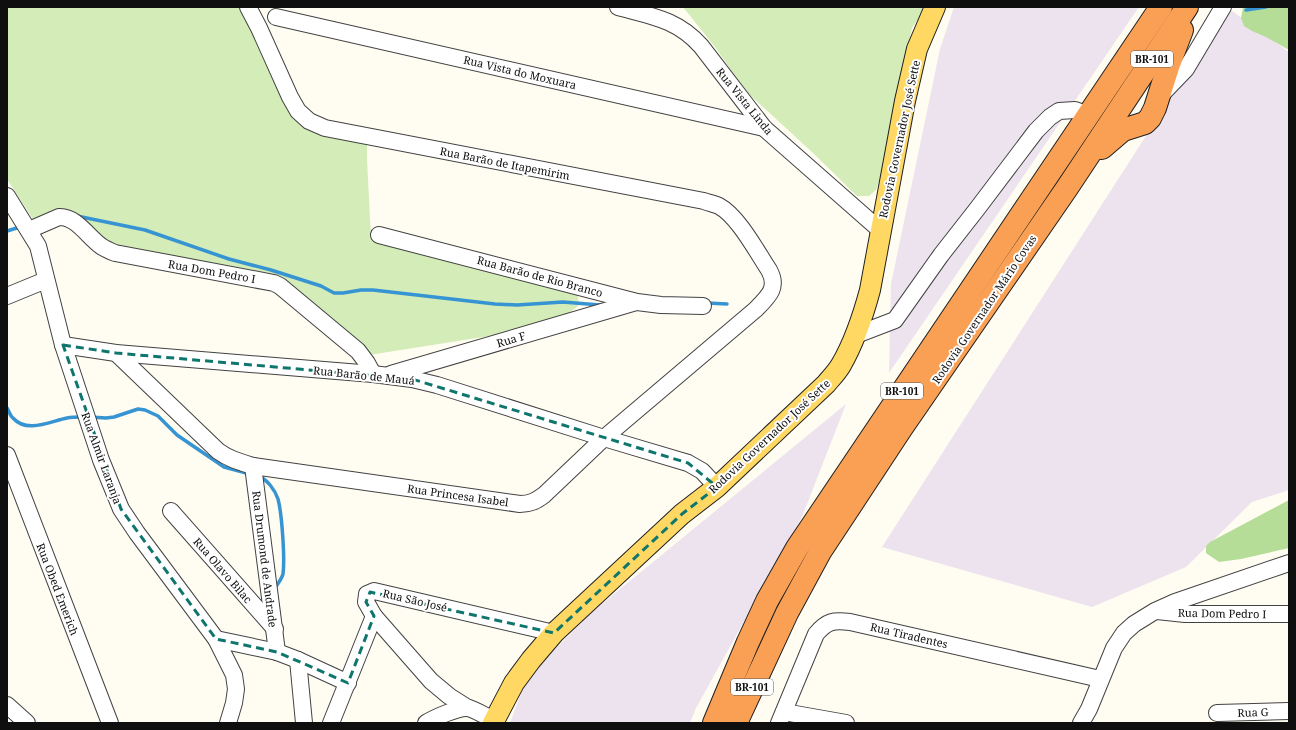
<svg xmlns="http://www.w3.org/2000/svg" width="1296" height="730" font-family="'Noto Serif',serif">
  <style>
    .industrial { fill: #ede3ee }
    .green { fill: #d3ecb8 }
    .forest { fill: #b6dd97 }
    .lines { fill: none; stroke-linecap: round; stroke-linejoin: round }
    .stream { stroke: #3794d3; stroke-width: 3.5 }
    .minor-casing { stroke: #424242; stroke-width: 18 }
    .major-casing { stroke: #202020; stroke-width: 22 }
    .highway-casing { stroke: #202020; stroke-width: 24 }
    .minor { stroke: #fff; stroke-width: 16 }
    .major { stroke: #fed862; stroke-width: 20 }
    .highway { stroke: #faa054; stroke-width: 22 }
    .marked { fill: none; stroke: #0f766e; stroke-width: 3; stroke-dasharray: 8 5; stroke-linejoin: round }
    .labels { text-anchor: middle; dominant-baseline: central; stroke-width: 4; stroke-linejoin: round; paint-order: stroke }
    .shield { fill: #fff; stroke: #575757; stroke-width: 1 }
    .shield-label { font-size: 10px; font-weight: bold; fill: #0f0f0f }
    .street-label { font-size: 11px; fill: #0f0f0f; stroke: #fff }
  </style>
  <rect width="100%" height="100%" fill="#fffcf1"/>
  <g class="industrial">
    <path d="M954,7H1139L889,373L891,284L940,49Z"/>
    <path d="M1228,8L1289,52V490L1252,502L1186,567L1092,607L882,547Z"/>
    <path d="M846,404L802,517L696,708L690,723H510L527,677L592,612Z"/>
  </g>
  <g class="green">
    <path d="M7,7H240L285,103L300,125L367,142V160L371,238L577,290L579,305L553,326L369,355L333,318L268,273L107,245L72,212L33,219L7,179Z"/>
    <path d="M683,7H926L912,28L909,40L906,59L881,175L876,190L869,196H857L813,153L750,95L733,73L715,47Z"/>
  </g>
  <g class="forest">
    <path d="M1243,7H1289V50L1266,37L1252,31L1244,26L1241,18Z"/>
    <path d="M1289,500V548L1241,559L1219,562L1206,553V546L1210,542Z"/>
  </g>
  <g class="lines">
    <g class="stream">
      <path d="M1246,10L1266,7"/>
      <path d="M77,216L145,230L229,259L271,270L321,286L334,293H343L361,290H373L495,304L517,305L563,302L600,305"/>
      <path d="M7,231L20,227"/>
      <path d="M707,303L727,304"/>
      <path d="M7,408C9,411 10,416 13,418C27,434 51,421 67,418C72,417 77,417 82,417"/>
      <path d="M90,417L106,418L114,417L138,409L145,410L158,416L177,435L224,467L250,474"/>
      <path d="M258,476C267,479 275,490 278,499C282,514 285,559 283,574C282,578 279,582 277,585"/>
    </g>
    <defs>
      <g id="minor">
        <path d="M618,7C651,16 677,19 701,46L764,128L880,230"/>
        <path d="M276,17L764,128"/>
        <path d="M1160,96L1186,69L1223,7"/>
        <path d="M7,196L38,246L63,345L101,460L121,509L137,533L216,639L234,675L236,689L234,703L228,723"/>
        <path d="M29,230L59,217C76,216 88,237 101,246C105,249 110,251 115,253L274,283L280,286L358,351L367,363L373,374"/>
        <path d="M379,235L637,302L661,305L703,306"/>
        <path d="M7,296L46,280"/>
        <path d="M856,335L895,320L941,255L977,209L1036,131L1050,117L1059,111L1075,110L1089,115"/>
        <path d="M63,345L116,353L373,374L412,379L437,385L604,438L688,463L702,471L717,487"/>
        <path d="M116,353L218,451C229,459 240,462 253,466L520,504C530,504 536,501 544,495L604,438L755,310C768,297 779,288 769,270C757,252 738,216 719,206C715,204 709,203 704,201L325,128L309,121L298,111L290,97L259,28L248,7"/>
        <path d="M391,374L636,302"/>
        <path d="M7,455L110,723"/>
        <path d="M253,466L277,652"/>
        <path d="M171,511L275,629"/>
        <path d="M1157,611L1185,614H1289"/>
        <path d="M374,616L431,681L449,696L468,708"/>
        <path d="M216,639L277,652L298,660L348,683"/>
        <path d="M298,660L304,723"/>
        <path d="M7,705L27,723"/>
        <path d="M784,712L846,723"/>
        <path d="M1217,713L1289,711"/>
        <path d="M331,723L374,616L366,602L367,594L374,591L554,633"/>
        <path d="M426,723C434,718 458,707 468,708C474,709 487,717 494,720"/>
        <path d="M779,723L816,634C827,621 833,620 850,622L1100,679"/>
        <path d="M1081,723L1089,709L1114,648L1124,633L1134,624L1155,611L1175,602L1289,563"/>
      </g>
      <path id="major" d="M493,723L514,683L531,660L554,633L682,514L717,487L826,384C831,378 837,372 841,365C855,341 863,316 870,290L905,101L917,49L935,7"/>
      <g id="highway">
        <path d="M1102,148L1123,130L1145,123L1150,118L1155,108L1169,64L1182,30"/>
        <path d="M714,723L748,642L767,601L797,548L1161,7"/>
        <path d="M736,723L787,613L820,552L901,429L1067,188L1187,7"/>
      </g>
    </defs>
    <use href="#minor" class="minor-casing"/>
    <use href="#major" class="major-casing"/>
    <use href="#highway" class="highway-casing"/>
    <use href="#minor" class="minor"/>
    <use href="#major" class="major"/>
    <use href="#highway" class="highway"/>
  </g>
  <path class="marked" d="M63,345L116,353L412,379L688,463L717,487L682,514L554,633L370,592L366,602L374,616L348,683L277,652L216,639L121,509Z"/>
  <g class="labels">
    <g class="shield">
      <rect x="1131" y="51" width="42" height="16" rx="3"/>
      <rect x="881" y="383" width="42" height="16" rx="3"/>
      <rect x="731" y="679" width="42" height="16" rx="3"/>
    </g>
    <g class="shield-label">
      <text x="1152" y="59">BR-101</text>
      <text x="902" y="391">BR-101</text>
      <text x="752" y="687">BR-101</text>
    </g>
    <g class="street-label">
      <text transform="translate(520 72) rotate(13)">Rua Vista do Moxuara</text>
      <text transform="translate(745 101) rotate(51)">Rua Vista Linda</text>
      <text transform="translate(899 139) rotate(-78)">Rodovia Governador José Sette</text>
      <text transform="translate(505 163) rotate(11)">Rua Barão de Itapemirim</text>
      <text transform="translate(212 271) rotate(10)">Rua Dom Pedro I</text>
      <text transform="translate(540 276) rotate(15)">Rua Barão de Rio Branco</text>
      <text transform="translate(984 309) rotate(-56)">Rodovia Governador Mário Covas</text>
      <text transform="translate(511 339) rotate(-16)">Rua F</text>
      <text transform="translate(364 375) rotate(6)">Rua Barão de Mauá</text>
      <text transform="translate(769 436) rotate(-43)">Rodovia Governador José Sette</text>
      <text transform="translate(102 458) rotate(70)">Rua Almir Laranja</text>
      <text transform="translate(458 495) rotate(8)">Rua Princesa Isabel</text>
      <text transform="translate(265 559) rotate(83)">Rua Drumond de Andrade</text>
      <text transform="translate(223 570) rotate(49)">Rua Olavo Bilac</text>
      <text transform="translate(58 589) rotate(69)">Rua Obed Emerich</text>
      <text transform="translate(415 600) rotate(13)">Rua São José</text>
      <text transform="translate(1222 613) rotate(1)">Rua Dom Pedro I</text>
      <text transform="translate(909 635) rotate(13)">Rua Tiradentes</text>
      <text transform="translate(1253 712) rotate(-2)">Rua G</text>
    </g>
  </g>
  <rect width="1296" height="730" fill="none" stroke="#0f0f0f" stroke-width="16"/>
</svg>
